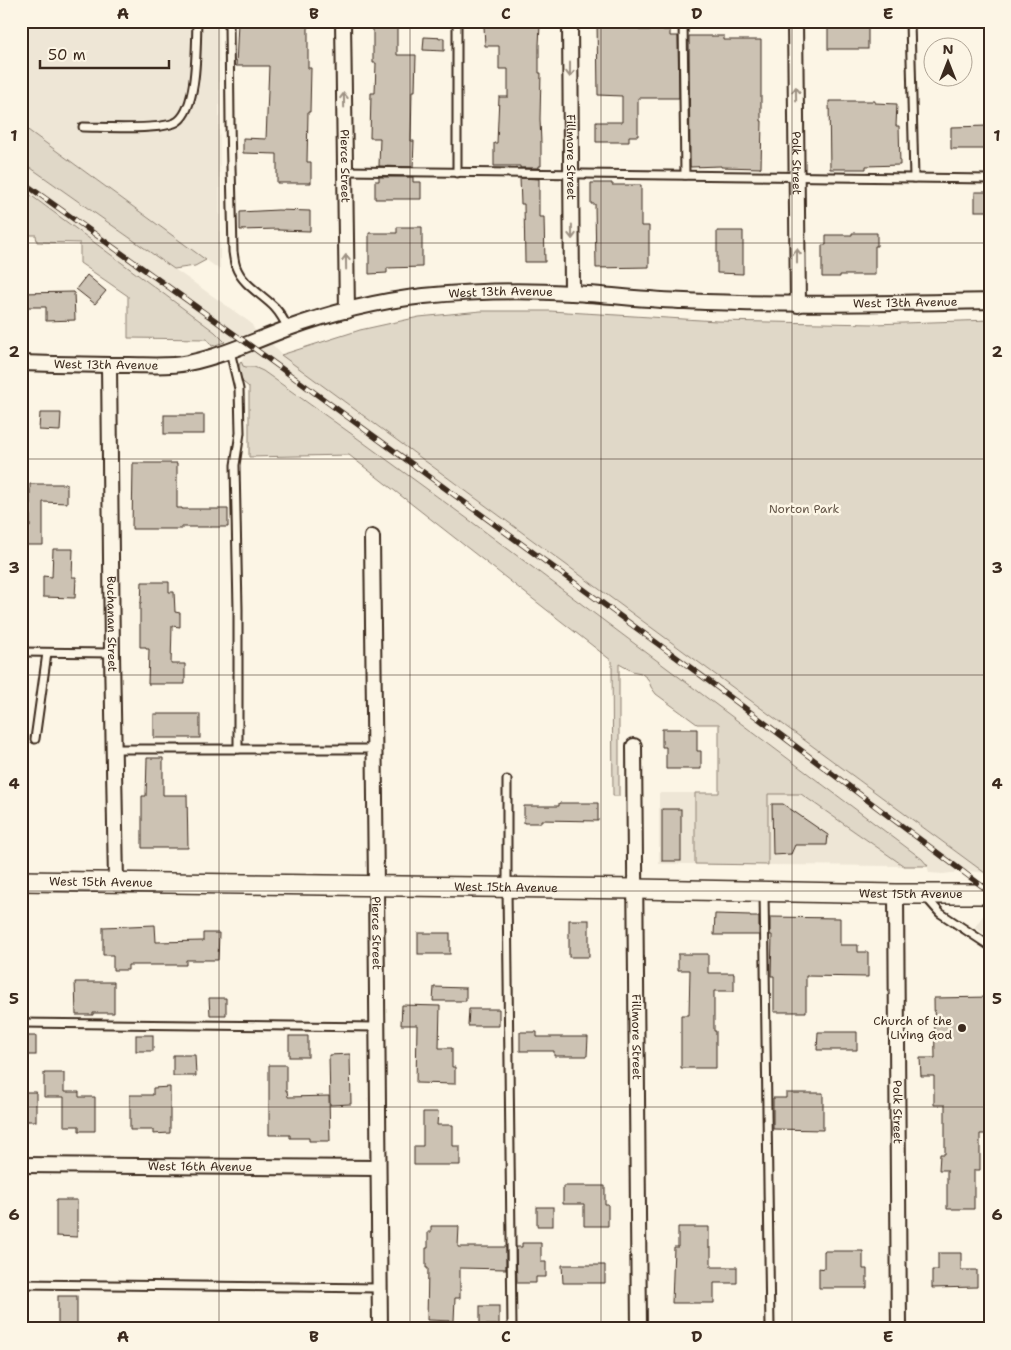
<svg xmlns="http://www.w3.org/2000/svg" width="1011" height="1350" font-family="'Shantell Sans',sans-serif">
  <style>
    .built { fill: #eee6d6 }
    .green { fill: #e0d8c8; stroke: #8e8173 }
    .building { fill: #ccc2b3; stroke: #3b2a1e }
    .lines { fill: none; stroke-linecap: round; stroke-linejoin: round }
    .service-casing { stroke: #3b2a1e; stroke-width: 11 }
    .minor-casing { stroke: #3b2a1e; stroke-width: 18 }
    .secondary-casing { stroke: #3b2a1e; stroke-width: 22 }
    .service { stroke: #fcf5e5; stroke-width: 7 }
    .minor { stroke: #fcf5e5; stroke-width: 14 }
    .secondary { stroke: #fcf5e5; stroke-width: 19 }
    .rail-casing { stroke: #3b2a1e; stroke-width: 5.5 }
    .rail { stroke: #fcf5e5; stroke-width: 4; stroke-dasharray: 11; stroke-linecap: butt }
    .oneway { stroke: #9c9082 }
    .grid { fill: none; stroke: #3b2a1e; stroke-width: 1; stroke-opacity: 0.55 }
    .poi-dot { fill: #3b2a1e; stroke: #fcf5e5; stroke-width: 2 }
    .labels { text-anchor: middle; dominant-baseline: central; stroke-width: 5; stroke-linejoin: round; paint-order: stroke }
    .street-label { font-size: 12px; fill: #3b2a1e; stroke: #fcf5e5 }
    .park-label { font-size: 12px; fill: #645648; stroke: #fcf5e5 }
    .poi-label { font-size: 12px; fill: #3b2a1e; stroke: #fcf5e5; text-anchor: end }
    .neatline { fill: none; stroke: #3b2a1e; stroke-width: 2 }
    .grid-label { font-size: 16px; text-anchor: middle; font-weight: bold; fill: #3b2a1e }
  </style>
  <rect width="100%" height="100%" fill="#fcf5e5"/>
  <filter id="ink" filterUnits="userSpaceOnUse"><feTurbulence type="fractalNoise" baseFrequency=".02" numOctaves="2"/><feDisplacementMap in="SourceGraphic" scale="10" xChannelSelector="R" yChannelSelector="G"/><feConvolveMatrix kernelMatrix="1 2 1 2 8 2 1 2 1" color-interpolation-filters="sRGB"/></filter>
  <g filter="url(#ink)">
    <g class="built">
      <path d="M21,21H219L220,270L21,125Z"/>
      <path d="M21,161L251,323L255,331L225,342L215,332L21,188Z"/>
      <path d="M272,344L282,355L985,873L969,871L943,874L929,873L927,864L922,859L471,522L353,435L278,381L254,367H246L243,366L241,361L245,355L260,348Z"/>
      <rect x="659" y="793" width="36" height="71"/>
      <path d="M768,793L801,794L904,866L768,865Z"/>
      <path d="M984,907H990V938L975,927L984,914Z"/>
    </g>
    <g class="green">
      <path d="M21,125L206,260L195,266L174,269L21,161Z"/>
      <path d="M21,188L215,332L225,342L212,346L207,339L128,338V296L80,263V243L37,242L36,235H21Z"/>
      <path d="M481,311H550L717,321L874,324L990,320V873H985L281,355L360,330L419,317Z"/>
      <path d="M241,361L243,366L246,367H254L263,371L353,435L472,522L922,859L928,866H904L801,794H768V865L695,864V793H719V724H697L656,694L651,687L648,679L641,673L632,671L619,664V796H613L612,661L349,455L249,457V387L238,378L239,366Z"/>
    </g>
    <g class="building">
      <path d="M265,21H308V68H311L310,112H308L307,162H311V183H277V154L243,153V138L266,139L269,66H236L238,22Z"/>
      <path d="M373,21H397V55H416L415,91H412L411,141H414L413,167L379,166L380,138H370L371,93H375L376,63H373Z"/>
      <path d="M502,21H537V25H540L539,45V73H541L540,119L541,143V166H539V168H520V166H494V143H497L499,97H508V69H499V46H485L484,26L502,25Z"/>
      <path d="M597,21H639V30H670V36H678L679,98H638V136H629V142H596V122H622V96L598,95Z"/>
      <rect x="828" y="21" width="40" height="28"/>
      <path d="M689,36H724V40H761V121H762L761,168L721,167V166L690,167Z"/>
      <path d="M424,37L444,38V51L423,50Z"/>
      <path d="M829,101H875V103L897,104L896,126H899L900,165L866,166V169H830Z"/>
      <path d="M988,126V134H990V149H951V127Z"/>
      <path d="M379,177H413V182H421V199H375V181H379Z"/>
      <path d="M520,178L539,179V217H544L545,262H525L524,204H521Z"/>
      <path d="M591,183H612V185H641V226H649V267L596,268L595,204H591Z"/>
      <rect x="975" y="192" width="15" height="19"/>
      <path d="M278,210L310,211V231L278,230V229L240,230V212Z"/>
      <path d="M397,227H422V267L387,268V273L369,274V233H397Z"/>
      <path d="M717,231H743V274L717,273Z"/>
      <path d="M852,233H877V246H875V275H840V277H822V245H826V235H852Z"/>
      <path d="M87,275L106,291L95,304L76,289Z"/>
      <path d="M74,292L75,320L46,321V307H21V293Z"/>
      <path d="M40,413H61L60,431L39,430Z"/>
      <rect x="164" y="415" width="40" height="19"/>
      <path d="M133,463H177V508H182V509H228V527H182V529H132Z"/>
      <path d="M30,484H67V503L43,502V545H21V527H30Z"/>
      <path d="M53,549H73L72,577H76L75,598L43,597V576L52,577Z"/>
      <path d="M142,582H169V592H174L175,612L180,613V627L172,626L171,664H185V684H148L149,649H146V647H140V603H141Z"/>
      <rect x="154" y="714" width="46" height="24"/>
      <path d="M662,729H697V751H701V769H666V747H662Z"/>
      <path d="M147,758H163V795H187L188,848H142V796H146Z"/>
      <path d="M559,803H598V821L541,820V823H524V806H559Z"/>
      <path d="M772,804H783L828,835L827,845H795L791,854L773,855Z"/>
      <rect x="662" y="809" width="19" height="52"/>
      <path d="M715,914L750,915V917H759V935H714Z"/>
      <path d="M770,917L840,918V945H858V952H868V977L806,976V1012H774V976H771L772,935H770Z"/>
      <rect x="569" y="920" width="20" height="37"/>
      <path d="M155,925L156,942L203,941V933H219L218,960H186V965H128V970H113V955H103V927Z"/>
      <rect x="418" y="933" width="32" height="21"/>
      <path d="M678,954H708V973H734V991H714V1031H716V1068H681V1015H689L690,970H678Z"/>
      <path d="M75,982H114V1013H93V1015H76Z"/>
      <path d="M434,987L466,988V1001H433Z"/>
      <path d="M990,997V1134H980V1170H974V1209H947V1170H939L940,1154H945V1105H934V1076H921L920,1058H935L934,998Z"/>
      <path d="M209,998H226V1015H210Z"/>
      <path d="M402,1005L440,1006L439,1048H452V1067H455V1084L416,1083L417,1025H401Z"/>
      <path d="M469,1009H499V1026H468Z"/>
      <path d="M520,1032H537V1037H588L587,1056H554V1051H520Z"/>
      <path d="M818,1032H857V1050H817Z"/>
      <rect x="136" y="1035" width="17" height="16"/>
      <rect x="21" y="1036" width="15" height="19"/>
      <rect x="289" y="1036" width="19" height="21"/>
      <path d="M350,1054L351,1104L330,1105L329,1055Z"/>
      <path d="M173,1055H195L196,1076H173Z"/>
      <path d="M269,1065H286V1091H287L288,1097L329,1096L330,1141H309V1138H290V1135H269Z"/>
      <path d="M44,1073H64V1092H79V1097H95V1131H79V1126H64V1097H44Z"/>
      <path d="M170,1087V1133L153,1134V1130H130V1095H153V1088Z"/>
      <rect x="21" y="1092" width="15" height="29"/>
      <path d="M786,1093H823V1130L773,1129V1098H786Z"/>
      <path d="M423,1112H438L437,1125H453V1146H460V1165H414V1146H423Z"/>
      <path d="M563,1186H605V1204H608V1226H584V1204H563Z"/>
      <path d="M56,1200H77V1237L56,1236Z"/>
      <rect x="537" y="1207" width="16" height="19"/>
      <path d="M431,1226H459L458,1247H506V1269L460,1268V1298H455L454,1321L427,1320L428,1268H426V1248H428V1232H431Z"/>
      <path d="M678,1227H709V1248H711V1267H737V1283H714V1303H672L674,1247H678Z"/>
      <path d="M522,1243H541V1262H546V1277H536V1283H517L516,1247H522Z"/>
      <path d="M824,1251H863V1269H867V1288H819V1268L824,1269Z"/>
      <path d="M938,1253H961V1270H977V1287L932,1288V1270H938Z"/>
      <path d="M562,1265H605V1283H563Z"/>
      <rect x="58" y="1296" width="19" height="33"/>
      <rect x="480" y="1306" width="19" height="19"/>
    </g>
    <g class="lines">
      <defs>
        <g id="service">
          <path d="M229,21L230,123L233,252C234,257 234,262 236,267C242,283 258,292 270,303C279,310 283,319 288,328"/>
          <path d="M457,21V173"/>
          <path d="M683,21L685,175"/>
          <path d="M910,21L914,178"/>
          <path d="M83,127C102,127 165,131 178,121C198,106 196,45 197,21"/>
          <path d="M345,171L990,179"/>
          <path d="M230,351L239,389L240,433L235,465L238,609V749"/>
          <path d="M21,652L112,653"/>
          <path d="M35,739L47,653"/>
          <path d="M114,749H375"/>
          <path d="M507,780V888L512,1329"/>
          <path d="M764,892L770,1329"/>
          <path d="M925,896L940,913L990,946"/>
          <path d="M21,1023L377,1027"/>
          <path d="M21,1284L379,1288"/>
        </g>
        <g id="minor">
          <path id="s1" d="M343,21L347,311"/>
          <path id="s2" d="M570,21L572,293"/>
          <path id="s3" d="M795,21L798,305"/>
          <path id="s4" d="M21,363C57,364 93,365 129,365C149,365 169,367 188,363C222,356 254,341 286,329C330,313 378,301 424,296C473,291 523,290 572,293C610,295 647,300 685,301C786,306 888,303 990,301"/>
          <path id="s5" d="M109,365L112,653L116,882"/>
          <path id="s6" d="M372,537L376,885L380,1329"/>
          <path id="s7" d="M634,746L639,1329"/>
          <path id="s8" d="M896,894L899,1329"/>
          <path id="s9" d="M21,1165L378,1168"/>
        </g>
        <g id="secondary">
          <path id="s10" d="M21,881L635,889L896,894H990"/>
        </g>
      </defs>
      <use href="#service" class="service-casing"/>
      <use href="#minor" class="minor-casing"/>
      <use href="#secondary" class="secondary-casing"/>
      <use href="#service" class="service"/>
      <use href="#minor" class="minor"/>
      <use href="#secondary" class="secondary"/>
      <defs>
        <path id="rail" d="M21,181L248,344L702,676L990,892"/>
      </defs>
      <use href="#rail" class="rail-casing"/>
      <use href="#rail" class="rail"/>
    </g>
    <defs><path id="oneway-shaft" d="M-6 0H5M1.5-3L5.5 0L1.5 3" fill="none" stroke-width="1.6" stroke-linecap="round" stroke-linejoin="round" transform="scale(1.25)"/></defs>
    <g class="oneway">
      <use href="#oneway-shaft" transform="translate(570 70) rotate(90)"/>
      <use href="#oneway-shaft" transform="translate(796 94) rotate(-91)"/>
      <use href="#oneway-shaft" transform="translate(344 100) rotate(-91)"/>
      <use href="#oneway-shaft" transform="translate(572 232) rotate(89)"/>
      <use href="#oneway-shaft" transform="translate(797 256) rotate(-90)"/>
      <use href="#oneway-shaft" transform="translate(346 262) rotate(-91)"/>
    </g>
  </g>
  <path class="grid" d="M219,21V1329M410,21V1329M601,21V1329M792,21V1329M21,243H990M21,459H990M21,675H990M21,891H990M21,1107H990"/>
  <circle class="poi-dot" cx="962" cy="1028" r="5"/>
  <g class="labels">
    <g class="street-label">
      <text stroke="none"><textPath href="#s2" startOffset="136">Fillmore Street</textPath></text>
      <text stroke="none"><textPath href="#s3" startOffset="142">Polk Street</textPath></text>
      <text stroke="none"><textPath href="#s1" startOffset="145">Pierce Street</textPath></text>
      <text stroke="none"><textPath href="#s4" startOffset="490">West 13th Avenue</textPath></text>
      <text stroke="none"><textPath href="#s4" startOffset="895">West 13th Avenue</textPath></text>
      <text stroke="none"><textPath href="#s4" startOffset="85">West 13th Avenue</textPath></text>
      <text stroke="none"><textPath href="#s5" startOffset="259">Buchanan Street</textPath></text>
      <text stroke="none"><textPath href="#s10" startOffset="80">West 15th Avenue</textPath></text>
      <text stroke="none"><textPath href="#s10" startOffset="485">West 15th Avenue</textPath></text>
      <text stroke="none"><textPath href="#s10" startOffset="890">West 15th Avenue</textPath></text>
      <text stroke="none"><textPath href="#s6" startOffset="396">Pierce Street</textPath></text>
      <text stroke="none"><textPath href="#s7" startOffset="291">Fillmore Street</textPath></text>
      <text stroke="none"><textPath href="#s8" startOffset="218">Polk Street</textPath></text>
      <text stroke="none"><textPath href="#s9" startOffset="179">West 16th Avenue</textPath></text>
    </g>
    <g class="park-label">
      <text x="804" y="509">Norton Park</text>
    </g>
    <g class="poi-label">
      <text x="952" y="1021">Church of the<tspan x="952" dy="14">Living God</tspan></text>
    </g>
  </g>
  <rect width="1011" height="1350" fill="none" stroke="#fcf5e5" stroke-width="55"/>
  <g transform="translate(948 62)"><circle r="24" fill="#fcf5e5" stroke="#afa495"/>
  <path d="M0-4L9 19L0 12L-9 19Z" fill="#3b2a1e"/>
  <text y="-8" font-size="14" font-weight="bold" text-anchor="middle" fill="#3b2a1e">N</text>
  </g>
  <path d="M40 60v8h129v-8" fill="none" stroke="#3b2a1e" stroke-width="2.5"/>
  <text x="48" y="60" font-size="15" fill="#3b2a1e" stroke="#fcf5e5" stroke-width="4" paint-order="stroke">50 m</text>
  <rect x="28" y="28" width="956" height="1294" class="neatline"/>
  <g class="grid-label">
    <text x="123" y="19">A</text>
    <text x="314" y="19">B</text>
    <text x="506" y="19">C</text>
    <text x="697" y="19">D</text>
    <text x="888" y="19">E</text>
    <text x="14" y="141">1</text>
    <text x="997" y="141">1</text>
    <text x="14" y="357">2</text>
    <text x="997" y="357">2</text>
    <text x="14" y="573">3</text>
    <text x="997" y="573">3</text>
    <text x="14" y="789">4</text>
    <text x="997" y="789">4</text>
    <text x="14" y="1004">5</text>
    <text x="997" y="1004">5</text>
    <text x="14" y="1220">6</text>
    <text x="997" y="1220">6</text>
    <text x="123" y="1342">A</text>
    <text x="314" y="1342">B</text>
    <text x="506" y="1342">C</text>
    <text x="697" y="1342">D</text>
    <text x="888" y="1342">E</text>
  </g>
</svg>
